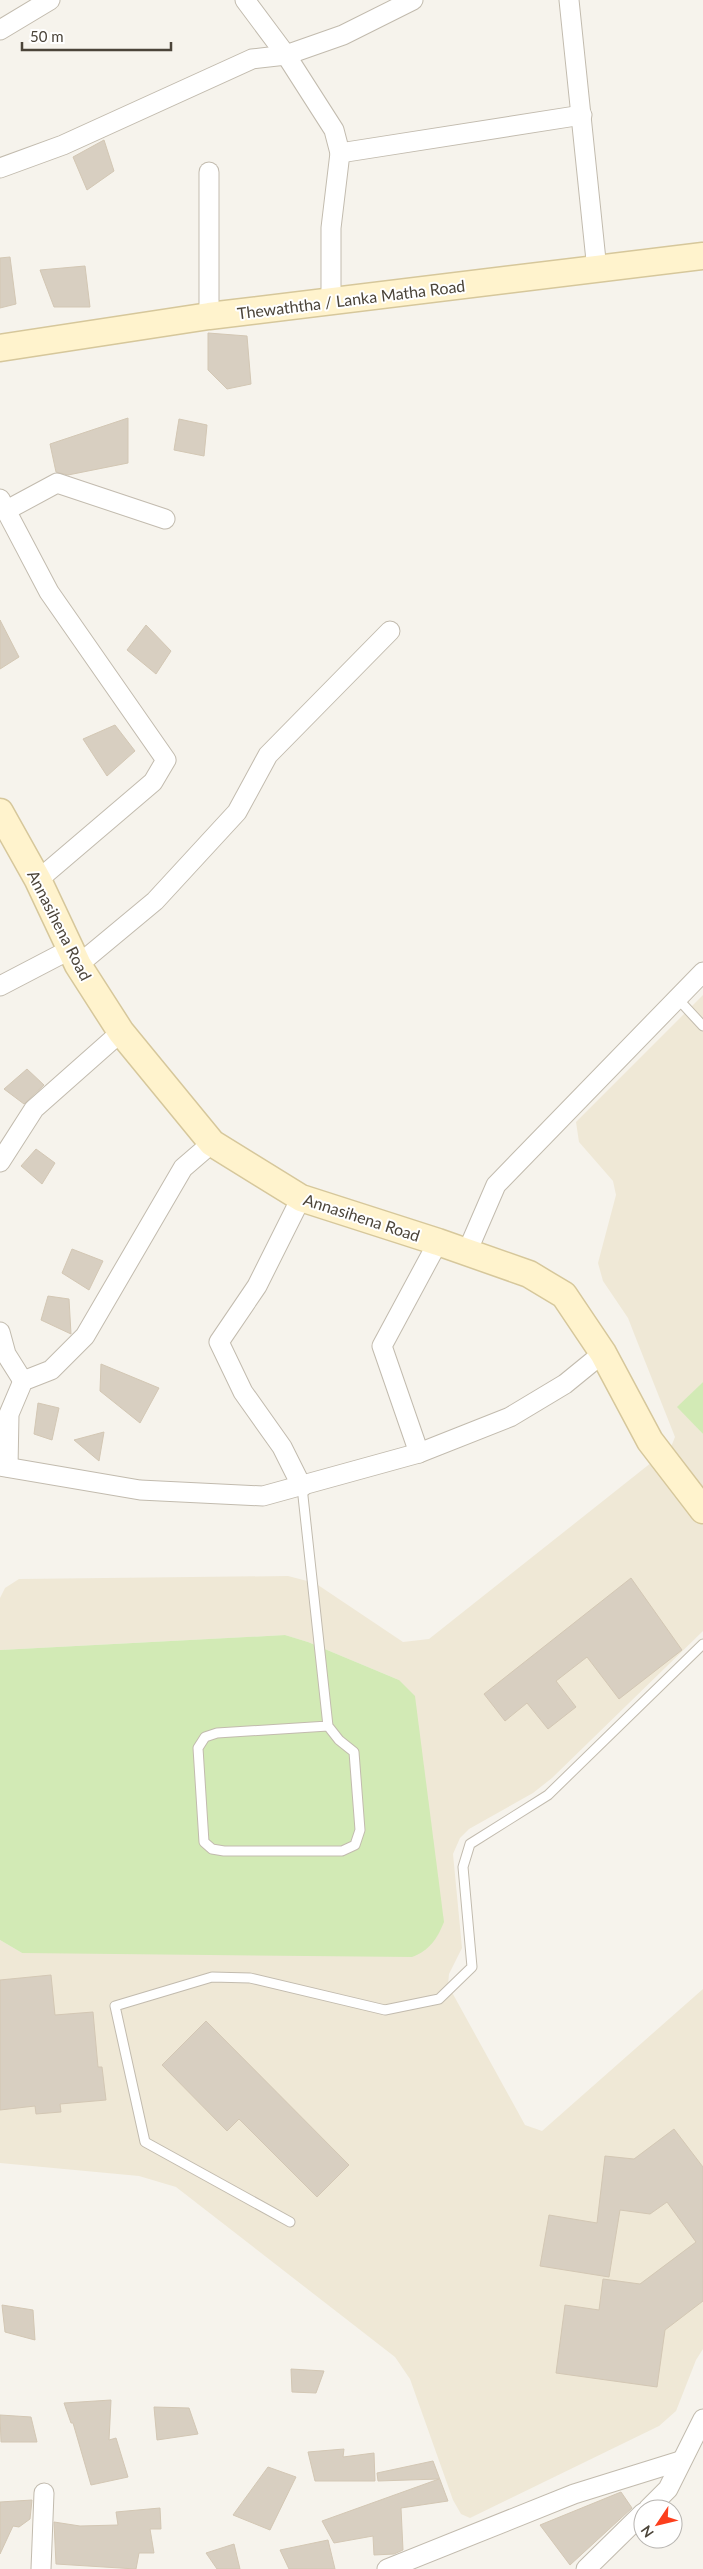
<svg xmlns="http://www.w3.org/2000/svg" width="703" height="2569" font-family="Lato,sans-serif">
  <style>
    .education { fill: #efe8d6 }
    .green { fill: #d2eab5 }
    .building { fill: #d8cfc1; stroke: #d3c7b4 }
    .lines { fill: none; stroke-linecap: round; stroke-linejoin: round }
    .lane-casing { stroke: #c2bbae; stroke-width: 11 }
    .street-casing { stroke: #c2bbae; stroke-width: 21 }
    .secondary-casing { stroke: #d6c79b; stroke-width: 29 }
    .lane { stroke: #fff; stroke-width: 9 }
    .street { stroke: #fff; stroke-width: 19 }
    .secondary { stroke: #fff3cd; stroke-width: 26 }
    .labels { text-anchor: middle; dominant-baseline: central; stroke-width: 4; stroke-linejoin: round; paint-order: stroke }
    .street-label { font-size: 16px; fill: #4b4439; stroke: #fff }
  </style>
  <rect width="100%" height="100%" fill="#f6f3ec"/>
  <path class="education" d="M703,995V1382L678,1407L703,1434V1631L552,1778L533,1793L469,1829L460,1838L453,1854L462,1948L449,1974L448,1985L525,2125L542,2131L703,1989V2349L696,2360L676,2411L659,2426L470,2518L461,2514L453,2500L410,2379L395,2357L176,2187L139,2176L0,2163V1940L22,1953L399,1680L308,1642L285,1635L0,1650V1598L5,1588L19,1579L288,1576L315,1583L403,1642L429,1639L671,1447L675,1437L635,1336L628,1318L603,1281L598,1263L616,1195L613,1181L579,1142L576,1122Z"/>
  <g class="green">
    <path d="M703,1382V1434L677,1407Z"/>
    <path d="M285,1635L308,1642L399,1680L415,1696L444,1922C437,1939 430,1950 412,1957L22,1953L0,1940V1650Z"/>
  </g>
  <g class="building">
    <path d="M104,140L114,171L87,190L73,157Z"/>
    <path d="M10,257L16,304L0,308V258Z"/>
    <path d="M85,266L90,307H54L40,270Z"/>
    <path d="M208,333L247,336L251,384L227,389L208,370Z"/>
    <path d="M128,418V463L68,475L56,472L50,444Z"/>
    <path d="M179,419L207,425L204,456L174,450Z"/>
    <path d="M0,620L19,657L0,669Z"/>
    <path d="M146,625L171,651L156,674L127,650Z"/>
    <path d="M115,725L135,751L107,776L83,739Z"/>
    <path d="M27,1069L44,1085L24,1104L4,1089Z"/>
    <path d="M36,1149L55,1163L42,1184L21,1166Z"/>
    <path d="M72,1249L103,1261L89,1290L62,1273Z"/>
    <path d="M48,1296L69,1299L71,1334L41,1320Z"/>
    <path d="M101,1364L159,1388L140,1423L100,1391Z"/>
    <path d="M38,1403L59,1408L52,1440L34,1434Z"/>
    <path d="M104,1432L99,1461L74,1440Z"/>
    <path d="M631,1578L682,1650L619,1699L587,1657L556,1681L576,1707L548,1729L527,1703L505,1721L484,1694Z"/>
    <path d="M51,1975L55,2015L93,2012L98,2067H102L106,2100L60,2104L61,2112L36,2114L35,2106L0,2110V1980Z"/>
    <path d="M206,2021L349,2165L317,2197L239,2119L227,2131L162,2065Z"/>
    <path d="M674,2129L703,2167V2301L665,2330L657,2387L556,2373L565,2305L599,2310L603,2279L640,2284L696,2242L667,2202L650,2214L620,2210L609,2277L540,2266L549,2215L597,2223L605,2156L634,2159Z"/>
    <path d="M2,2305L33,2310L35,2340L5,2332Z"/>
    <path d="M291,2369L324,2371L316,2393L292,2392Z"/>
    <path d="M111,2400L109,2440L116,2438L128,2477L91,2485L73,2423H71L64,2403Z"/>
    <path d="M154,2407L189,2408L198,2434L157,2440Z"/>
    <path d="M0,2415L31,2417L37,2442H1Z"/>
    <path d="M344,2449L343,2457L374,2453L375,2481H315L308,2452Z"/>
    <path d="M433,2461L448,2501L401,2508L403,2550L394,2554L374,2555L373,2536L334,2543L322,2521L439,2479L378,2481L377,2473Z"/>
    <path d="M268,2467L296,2477L270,2530L233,2515Z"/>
    <path d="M621,2492L632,2508L570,2565L540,2525Z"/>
    <path d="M32,2500L30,2519L19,2527L13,2526L0,2554V2502Z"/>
    <path d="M160,2508L161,2529H150L154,2553H139L136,2569L56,2564L54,2522L80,2526L118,2525L116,2512Z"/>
    <path d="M328,2540L335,2569H289L280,2550Z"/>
    <path d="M234,2544L240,2569H217L206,2553Z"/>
  </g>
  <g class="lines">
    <defs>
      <g id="lane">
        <path d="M678,999L703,1026"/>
        <path d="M302,1487L328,1726L339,1740L354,1752L360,1830L355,1845L342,1851H224L212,1849L204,1842L198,1748L205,1737L217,1733L328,1726"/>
        <path d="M290,2222L145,2142L115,2006L212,1977L250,1978L385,2010L439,1999L472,1967L463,1867L470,1844L548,1795L703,1644"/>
      </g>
      <g id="street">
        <path d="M245,0L286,55L334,130L340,153L331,228V302"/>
        <path d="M569,0L597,270"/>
        <path d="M0,30L50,0"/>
        <path d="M340,153L582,115"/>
        <path d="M0,168L63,145L252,59L286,55L343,35L413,0"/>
        <path d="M209,172V316"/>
        <path d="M0,499L49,592L166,760L153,782L38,880"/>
        <path d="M5,511L57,483L165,519"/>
        <path d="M78,965L155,901L237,812L268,755L390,631"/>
        <path d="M0,986L71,949"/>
        <path d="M0,1162L34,1109L121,1032"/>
        <path d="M301,1198L257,1286L219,1342L243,1392L282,1447L302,1487"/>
        <path d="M467,1252L496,1185L703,972"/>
        <path d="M0,1332L6,1354L23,1381"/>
        <path d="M419,1453L382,1346L438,1242"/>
        <path d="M0,1466L140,1490L263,1496L419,1453L510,1417L565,1384L603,1353"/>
        <path d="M8,1467L9,1414L23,1381L51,1370L85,1336L183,1168L212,1143"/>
        <path d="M648,2509L668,2489L703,2419"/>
        <path d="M41,2569L44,2493"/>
        <path d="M387,2569L574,2494L680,2461"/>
        <path d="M586,2569L643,2513"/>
      </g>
      <g id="secondary">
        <path d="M0,348L209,316L703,256"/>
        <path d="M0,812L38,880L78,965L121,1032L212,1143L301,1198L438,1242L529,1274L564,1295L603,1353L650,1441L703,1510"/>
      </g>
    </defs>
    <use href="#lane" class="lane-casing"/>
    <use href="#street" class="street-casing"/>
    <use href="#secondary" class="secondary-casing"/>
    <use href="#lane" class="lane"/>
    <use href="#street" class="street"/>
    <use href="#secondary" class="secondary"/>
  </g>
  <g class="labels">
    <g class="street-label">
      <text transform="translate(351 299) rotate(-7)">Thewaththa / Lanka Matha Road</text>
      <text transform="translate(60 925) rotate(63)">Annasihena Road</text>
      <text transform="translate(362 1217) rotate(18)">Annasihena Road</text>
    </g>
  </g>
  <g transform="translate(658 2524) rotate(235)"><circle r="24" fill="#ffffff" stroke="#b7b4b0"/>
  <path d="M0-4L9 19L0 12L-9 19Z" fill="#fc3f1d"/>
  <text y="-8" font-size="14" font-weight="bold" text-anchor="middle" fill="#4b4439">N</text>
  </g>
  <path d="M22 42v8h149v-8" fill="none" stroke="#4b4439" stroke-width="2.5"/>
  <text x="30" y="42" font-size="15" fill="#4b4439" stroke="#ffffff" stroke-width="4" paint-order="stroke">50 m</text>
</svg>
